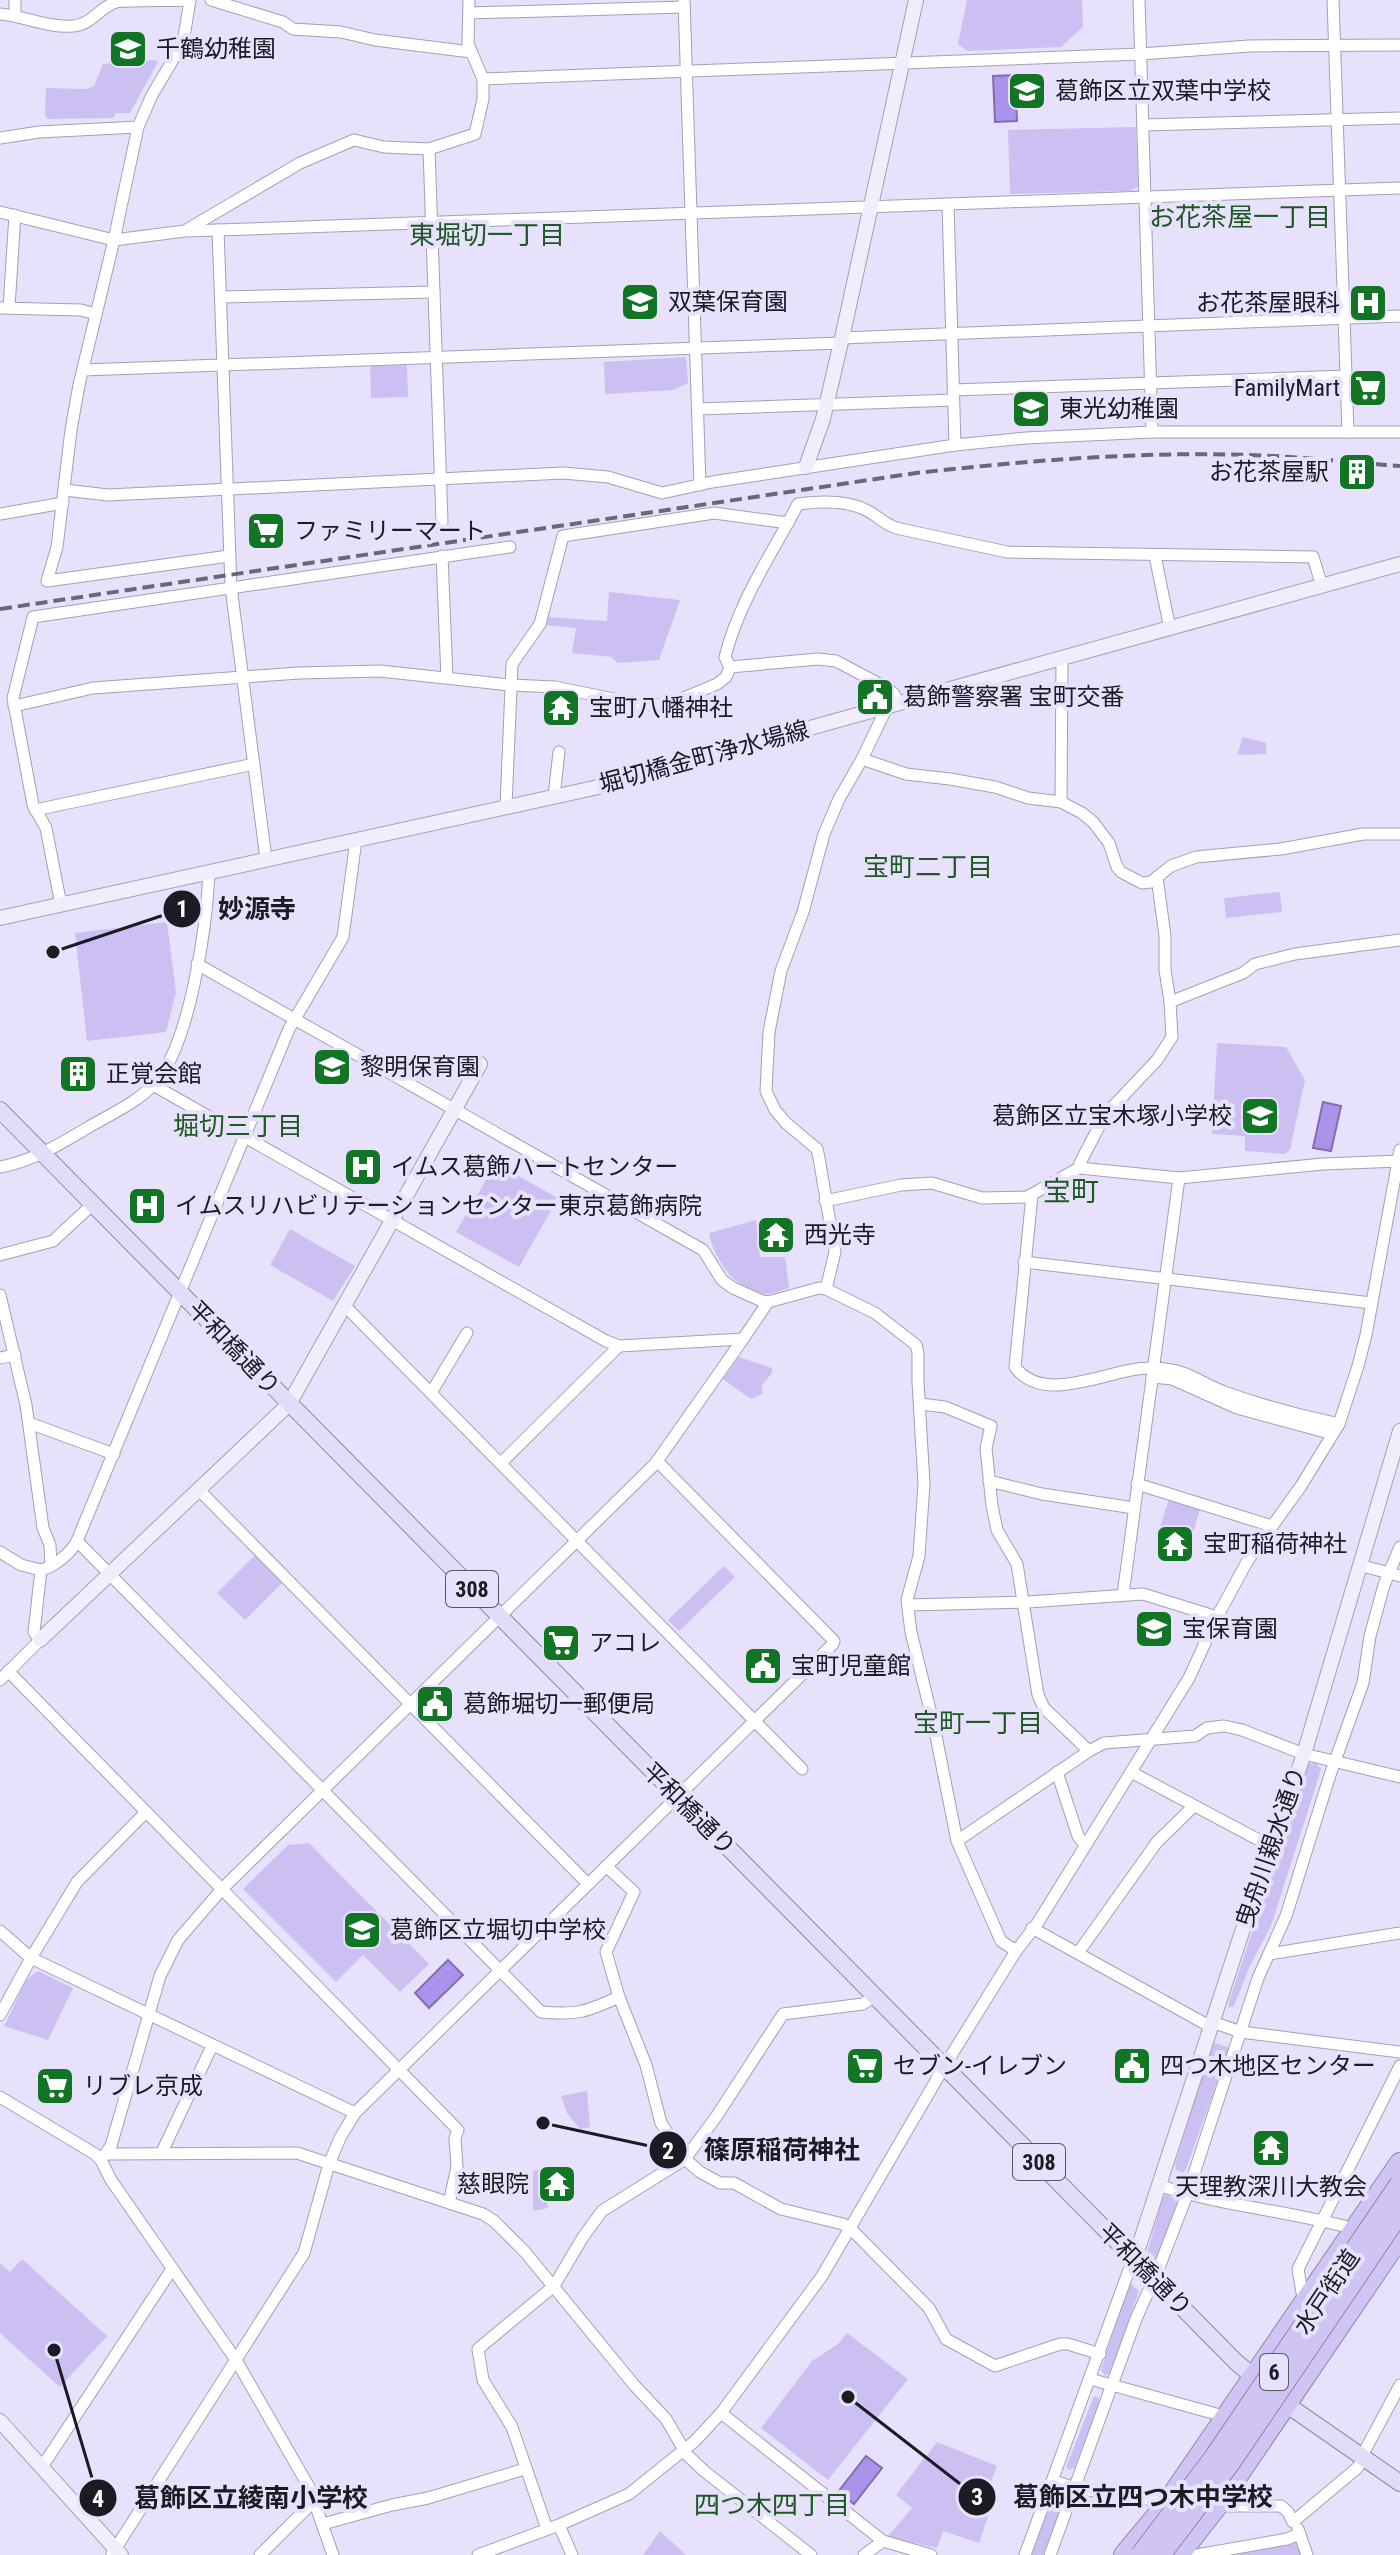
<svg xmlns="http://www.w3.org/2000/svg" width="1400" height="2555" font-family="'Roboto Condensed','Noto Sans JP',sans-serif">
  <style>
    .green { fill: #ccc0f3 }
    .water { fill: #ab93eb; stroke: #806faf; stroke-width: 2 }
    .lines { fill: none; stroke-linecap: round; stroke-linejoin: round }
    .street-casing { stroke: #a49fb8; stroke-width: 13 }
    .secondary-casing { stroke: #a49fb8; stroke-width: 16 }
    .primary-casing { stroke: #9088aa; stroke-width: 18 }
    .highway-casing { stroke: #9088aa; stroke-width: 22 }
    .street { stroke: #fff; stroke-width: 11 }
    .secondary { stroke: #f1edfb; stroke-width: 14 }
    .primary { stroke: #e2dcf8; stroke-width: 16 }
    .highway { stroke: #cfc4f3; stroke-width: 20 }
    .rail { stroke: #6b6777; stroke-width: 4; stroke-dasharray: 12 6; stroke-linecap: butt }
    .highway-bridge-casing { stroke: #9088aa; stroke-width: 22; stroke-linecap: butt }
    .highway-bridge { stroke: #cfc4f3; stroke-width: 20 }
    .labels { text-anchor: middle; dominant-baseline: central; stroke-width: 8; stroke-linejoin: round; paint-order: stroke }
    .shield { fill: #e7e1fc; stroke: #595664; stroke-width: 2 }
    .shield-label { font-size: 22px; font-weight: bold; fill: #1c1a23 }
    .poi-label { font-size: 24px; fill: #1c1a23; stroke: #e7e1fc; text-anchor: start }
    .street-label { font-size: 24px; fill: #1c1a23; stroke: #e7e1fc }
    .neighbourhood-label { font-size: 26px; fill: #1f5825; stroke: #e7e1fc }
    .quarter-label { font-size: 28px; fill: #1f5825; stroke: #e7e1fc }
    .leader { fill: none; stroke: #1c1a23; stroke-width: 3 }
    .callout-dot { fill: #1c1a23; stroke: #e7e1fc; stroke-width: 3 }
    .mark-label { font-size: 24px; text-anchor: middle; font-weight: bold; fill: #fff }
    .callout-label { font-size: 26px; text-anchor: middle; font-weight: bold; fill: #1c1a23; stroke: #e7e1fc; stroke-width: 8; stroke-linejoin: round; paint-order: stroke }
  </style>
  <rect width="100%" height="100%" fill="#e7e1fc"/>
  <g class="green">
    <path d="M967,0H1082L1083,27L1061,47L967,51L958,44Z"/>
    <path d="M154,60L158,62L130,113H116L113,118L48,119L45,115L46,88L86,89L94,86L103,64Z"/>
    <path d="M1136,127L1138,186L1131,191L1010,194L1008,130Z"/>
    <path d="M686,357L688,383L673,390L605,394L604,362Z"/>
    <path d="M407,365L408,397L371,398L370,366Z"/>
    <path d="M609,592L680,600L659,660L618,663L611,657L572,653L576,628L544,625L546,617L607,621Z"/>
    <path d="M1243,737L1266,743V754L1237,755Z"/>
    <path d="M1280,892L1282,912L1226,918L1224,898Z"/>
    <path d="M167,922L176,992L166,1032L87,1041L75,933Z"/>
    <path d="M1217,1043L1286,1047L1305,1080L1290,1150L1285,1154L1245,1151V1136L1212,1134Z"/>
    <path d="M502,1167L558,1198L519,1267L456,1232L493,1168Z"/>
    <path d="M756,1220L760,1257H785L789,1288C782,1290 771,1295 764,1294C735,1291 714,1259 709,1233Z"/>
    <path d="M290,1229L355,1266L333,1301L270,1265Z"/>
    <path d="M739,1357L772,1368V1373L762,1385V1394L751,1399L723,1379Z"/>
    <path d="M1169,1499L1200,1509L1191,1540L1159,1530Z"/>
    <path d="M255,1555L283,1582L245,1620L217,1593Z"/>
    <path d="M724,1566L735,1577L679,1631L668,1620Z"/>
    <path d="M1315,1763L1321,1768L1319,1776L1271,1926L1250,1966L1234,2006L1228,2008L1230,1998L1305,1773L1309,1764Z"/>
    <path d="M309,1843L429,1964L400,1992L363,1955L336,1982L243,1889L288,1845Z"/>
    <path d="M38,1971L73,1988L48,2040L4,2026L27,1979Z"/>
    <path d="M1214,2043L1228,2047V2052L1186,2169L1183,2173L1176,2170L1175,2164L1210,2048Z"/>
    <path d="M587,2091L590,2127L580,2129L567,2113L561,2096Z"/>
    <path d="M541,2169L548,2208L533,2211V2171Z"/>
    <path d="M1168,2195L1177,2200V2205L1156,2263H1151L1146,2257L1162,2200L1164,2196Z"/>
    <path d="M22,2259L107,2336L60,2387L0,2333V2263L10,2272Z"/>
    <path d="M1129,2282L1139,2291L1111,2372L1105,2376L1101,2370Z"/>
    <path d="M847,2333L908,2379L828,2480L761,2428L812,2361L838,2344Z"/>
    <path d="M1094,2396L1099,2398L1100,2402L1075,2467L1069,2470L1066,2467Z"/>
    <path d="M937,2442L997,2466L989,2487L997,2490L979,2543L943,2531L937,2548L887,2537L912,2508L896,2495Z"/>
    <path d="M1051,2500L1063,2502L1062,2510L1045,2555H1031Z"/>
    <path d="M660,2531L686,2555H643Z"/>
    <path d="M1299,2540L1303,2555H1237V2552Z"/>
  </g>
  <g class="water">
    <path d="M1015,75L1017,121L995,122L993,76Z"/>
    <path d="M1323,1102L1341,1106L1331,1151L1313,1148Z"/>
    <path d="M448,1960L463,1975L429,2008L415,1993Z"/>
    <path d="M866,2456L882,2468L854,2504L838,2492Z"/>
  </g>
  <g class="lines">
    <defs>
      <g id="street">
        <path d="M15,0V15"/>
        <path d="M190,0L183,43L152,95L138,127L114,240L79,385L71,430L57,547L47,581L229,556"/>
        <path d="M211,0L283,22L293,29L341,32L375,40L471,52"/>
        <path d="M684,0L700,485"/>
        <path d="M1139,0L1152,432"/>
        <path d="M1333,0L1348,432"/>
        <path d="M469,13L684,7"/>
        <path d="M0,14C24,16 48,28 73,26C91,25 100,7 116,2C128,0 175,1 190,0"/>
        <path d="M483,79L1141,54L1249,46L1400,45"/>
        <path d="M1143,125L1400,118"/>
        <path d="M0,138L39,132L138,127"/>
        <path d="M429,149L442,522"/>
        <path d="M948,204L955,445"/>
        <path d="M0,212L114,240L185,231L218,230L1400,188"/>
        <path d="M188,229L300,163L354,140L384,147L429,149L475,134L483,99V79L468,44L469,0"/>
        <path d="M218,230L231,587L266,859"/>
        <path d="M221,297L434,292"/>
        <path d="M9,307L15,215"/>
        <path d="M0,308L81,310L96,314"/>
        <path d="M842,338L1400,316"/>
        <path d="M83,370L841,343"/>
        <path d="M953,390L1347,376"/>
        <path d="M698,409L953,400"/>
        <path d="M65,490L108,495L563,473L608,477L662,493L712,482L955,445L1026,438L1152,432H1400"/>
        <path d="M0,514L63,503"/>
        <path d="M442,556L447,678"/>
        <path d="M1155,556L1170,629"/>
        <path d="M899,704L894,694L887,688L836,661L818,659L730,667L725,657C739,601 772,554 798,504C821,501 848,500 868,511C879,517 883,523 896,528L1007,552L1313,557L1322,586"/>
        <path d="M14,706L93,688L299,673L380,671L510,685L555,687L638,704L658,705L674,702L717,684L726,677L730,667"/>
        <path d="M862,759L906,774L950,779L995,787L1028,798L1061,802L1082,813L1093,822L1109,843L1117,867L1121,872L1142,883L1151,882L1171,866L1196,857L1281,849L1363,834H1400"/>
        <path d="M554,796L559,752"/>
        <path d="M1061,802L1062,659"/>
        <path d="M506,807L512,664L540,624L563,536L714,513L788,523"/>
        <path d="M35,810L254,764"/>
        <path d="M61,905L46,828L33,805L13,698L33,617L510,547"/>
        <path d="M197,964L703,1250L722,1280L733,1288L762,1301L768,1302L819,1288L826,1289L875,1313L916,1345L918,1353V1382L924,1484L919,1556L907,1600L911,1632L934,1726L957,1841L1001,1941L1016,1951"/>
        <path d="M1170,1002L1243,973L1255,964L1295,954L1400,940"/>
        <path d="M153,1085L606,1341L619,1346L743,1339L768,1302"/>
        <path d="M0,1167C33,1161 60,1144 89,1127C111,1114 138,1102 155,1083C190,1045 207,924 209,872"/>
        <path d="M1079,1168L1179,1178L1323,1164L1400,1161"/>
        <path d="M1032,1195L1015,1367C1046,1408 1112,1366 1153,1368C1189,1369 1197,1382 1227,1393C1264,1406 1301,1416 1339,1424"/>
        <path d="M825,1201L901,1185L932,1183L982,1198L1027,1197L1079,1168L1080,1163L1105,1115L1157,1060L1172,1037L1170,1002L1165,970V936L1157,877"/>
        <path d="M0,1255L53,1241L94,1203"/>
        <path d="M1024,1262L1371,1303"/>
        <path d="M826,1289L835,1252L819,1158L817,1149L786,1123L775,1110L766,1091L769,1032L781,971L803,912L824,834L839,799L862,759L887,707"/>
        <path d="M0,1295L26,1405L43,1528L50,1545L51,1566"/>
        <path d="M344,1305L802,1769"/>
        <path d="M0,1358L15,1355"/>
        <path d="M1152,1377L1172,1379L1237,1408L1333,1434"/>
        <path d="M431,1393L467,1333"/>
        <path d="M920,1404L945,1407L991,1426L986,1448L992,1506L997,1530L1017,1564L1038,1695L1044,1708L1089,1751"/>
        <path d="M29,1423L114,1454"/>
        <path d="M502,1462L619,1346"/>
        <path d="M989,1481L1042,1494L1134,1508"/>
        <path d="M1137,1484L1272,1526"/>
        <path d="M198,1489L588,1884"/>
        <path d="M77,1541L541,2012C578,2015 586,2012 619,1997"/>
        <path d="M0,1552L21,1565L41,1570"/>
        <path d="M1359,1565L1400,1576"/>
        <path d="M1123,1595L1179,1178"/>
        <path d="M908,1605L1028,1602L1143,1594L1217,1617"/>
        <path d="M8,1671L458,2130L455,2138L457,2167L449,2203"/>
        <path d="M0,1680L40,1640L34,1632L41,1570C54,1567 71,1553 77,1541L289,1029L343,937L356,840"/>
        <path d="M1057,1772L1078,1836L1085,1845"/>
        <path d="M1131,1772L1272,1847"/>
        <path d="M957,1841L1089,1751L1104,1743L1195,1736L1207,1728L1224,1726L1242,1730L1304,1754L1400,1777"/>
        <path d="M606,1866L634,1892L606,1952L619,1997L646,2065L661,2123L685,2159L700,2172L720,2183H734L781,2209L843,2224L851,2229L929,2308L946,2339L995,2366L1060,2344H1068L1100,2354"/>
        <path d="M1032,1928L1211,2027"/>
        <path d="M0,1931L31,1958L355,2113"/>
        <path d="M1078,1953L1157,1842L1194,1806"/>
        <path d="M1269,1954L1400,1933"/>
        <path d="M0,2015L31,1958L77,1882L146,1812"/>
        <path d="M1212,2022L1241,2032L1400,2052"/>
        <path d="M0,2097L95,2154L101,2160L111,2180L236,2360L309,2487L333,2555"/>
        <path d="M162,2152L212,2046"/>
        <path d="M107,2154L297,2153L483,2214L494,2221L525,2252L635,2386L666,2419L684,2450"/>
        <path d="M101,2160L111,2146L160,1976L178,1940L222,1889L655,1464L743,1339"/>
        <path d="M1158,2185C1222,2206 1290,2211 1355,2229"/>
        <path d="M1304,2304L1298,2269L1400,2066"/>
        <path d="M1090,2379L1227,2417"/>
        <path d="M721,2413L883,2541"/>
        <path d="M683,2451L704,2471L811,2555"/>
        <path d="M1362,2456L1400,2385"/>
        <path d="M42,2467L172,2269"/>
        <path d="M1054,2481L1075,2488L1154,2500L1164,2507"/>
        <path d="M1217,2506H1281L1288,2512L1293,2522L1356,2469L1365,2458"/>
        <path d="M323,2524L392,2505L428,2498L525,2469"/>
        <path d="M559,2525L572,2555"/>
        <path d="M547,2529L512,2427L483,2380L478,2349L554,2286L583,2237L602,2211L685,2159L716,2117L783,2014L863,2004L874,1996"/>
        <path d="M1298,2529L1307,2555"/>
        <path d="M112,2554L304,2253L329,2164L340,2138L355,2113L833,1644L834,1641L657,1461"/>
        <path d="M260,2555L315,2500"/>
        <path d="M478,2555L559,2525L629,2494L695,2441L721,2413L822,2276L944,2067L1016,1951L1037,1924L1189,1678L1217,1617L1248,1560L1301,1486L1339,1424L1358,1366L1366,1335L1400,1150"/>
        <path d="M864,2555L883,2541L931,2555"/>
        <path d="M1025,2555L1133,2259"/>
        <path d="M1050,2555L1136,2319L1160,2265L1187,2195L1258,1978L1286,1916L1330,1775L1363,1683L1370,1636L1384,1585L1400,1547"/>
        <path d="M1197,2555L1287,2539L1300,2534"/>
      </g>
      <g id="secondary">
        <path d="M806,467L823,419L842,338L916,0"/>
        <path d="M0,918L594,788L1400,564"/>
        <path d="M40,1640L289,1404L480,1064"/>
        <path d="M1133,2259L1140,2243L1242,1932L1304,1754L1400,1431"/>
        <path d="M0,2421L121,2555"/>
      </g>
      <path id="primary" d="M0,1110L1236,2362L1286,2404L1400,2483"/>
      <g id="highway">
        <path d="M1124,2555L1164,2507L1400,2163"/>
        <path d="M1179,2555L1217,2506L1400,2237"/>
      </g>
    </defs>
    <use href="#street" class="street-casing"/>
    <use href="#secondary" class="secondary-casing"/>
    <use href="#primary" class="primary-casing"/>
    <use href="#highway" class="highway-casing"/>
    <use href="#street" class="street"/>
    <use href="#secondary" class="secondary"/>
    <use href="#primary" class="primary"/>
    <use href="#highway" class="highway"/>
    <path class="rail" d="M0,609L916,473C1034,460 1153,450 1272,456C1314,458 1357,463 1400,466"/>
    <defs>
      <g id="highway-bridge">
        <path d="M1141,2555L1214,2458L1400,2184"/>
        <path d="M1160,2555L1229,2464L1400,2212"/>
      </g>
    </defs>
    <use href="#highway-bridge" class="highway-bridge-casing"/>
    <use href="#highway-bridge" class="highway-bridge"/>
  </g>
  <defs>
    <symbol id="school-square" viewBox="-11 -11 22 22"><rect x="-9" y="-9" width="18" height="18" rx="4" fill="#127526" stroke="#e7e1fc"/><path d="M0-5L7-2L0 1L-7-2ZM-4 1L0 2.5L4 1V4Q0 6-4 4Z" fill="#fff"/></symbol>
    <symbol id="hospital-square" viewBox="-11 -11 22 22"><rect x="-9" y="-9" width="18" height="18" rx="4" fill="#127526" stroke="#e7e1fc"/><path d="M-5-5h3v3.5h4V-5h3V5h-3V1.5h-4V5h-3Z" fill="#fff"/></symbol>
    <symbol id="supermarket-square" viewBox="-11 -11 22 22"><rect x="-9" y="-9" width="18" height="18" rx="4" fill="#127526" stroke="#e7e1fc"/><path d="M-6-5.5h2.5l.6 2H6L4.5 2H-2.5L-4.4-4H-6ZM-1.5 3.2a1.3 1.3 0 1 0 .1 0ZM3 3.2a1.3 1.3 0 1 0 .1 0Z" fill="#fff"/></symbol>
    <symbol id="building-square" viewBox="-11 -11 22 22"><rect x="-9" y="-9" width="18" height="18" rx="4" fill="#127526" stroke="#e7e1fc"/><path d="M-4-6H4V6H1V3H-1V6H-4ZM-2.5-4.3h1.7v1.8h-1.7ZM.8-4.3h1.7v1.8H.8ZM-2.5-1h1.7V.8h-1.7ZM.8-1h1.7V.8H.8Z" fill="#fff"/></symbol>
    <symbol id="civic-square" viewBox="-11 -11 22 22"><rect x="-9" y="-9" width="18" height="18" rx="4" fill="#127526" stroke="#e7e1fc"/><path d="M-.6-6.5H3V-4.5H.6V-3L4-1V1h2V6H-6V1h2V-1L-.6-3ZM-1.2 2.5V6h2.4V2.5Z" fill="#fff"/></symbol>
    <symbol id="temple-square" viewBox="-11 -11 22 22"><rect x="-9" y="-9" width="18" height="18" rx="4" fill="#127526" stroke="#e7e1fc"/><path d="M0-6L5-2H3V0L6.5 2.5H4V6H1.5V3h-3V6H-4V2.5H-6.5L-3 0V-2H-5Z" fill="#fff"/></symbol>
  </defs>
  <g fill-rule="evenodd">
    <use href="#school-square" x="106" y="27" width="44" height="44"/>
    <use href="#school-square" x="1005" y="69" width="44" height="44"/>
    <use href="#school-square" x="618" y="280" width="44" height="44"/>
    <use href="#hospital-square" x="1346" y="281" width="44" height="44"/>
    <use href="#supermarket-square" x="1346" y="366" width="44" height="44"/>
    <use href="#school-square" x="1009" y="387" width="44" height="44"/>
    <use href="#building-square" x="1335" y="450" width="44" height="44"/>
    <use href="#supermarket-square" x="244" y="509" width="44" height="44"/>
    <use href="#civic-square" x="853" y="675" width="44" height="44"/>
    <use href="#temple-square" x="539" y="686" width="44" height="44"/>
    <use href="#school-square" x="310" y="1045" width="44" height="44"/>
    <use href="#building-square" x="56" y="1052" width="44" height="44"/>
    <use href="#school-square" x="1238" y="1094" width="44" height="44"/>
    <use href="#hospital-square" x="341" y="1145" width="44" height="44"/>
    <use href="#hospital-square" x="125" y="1184" width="44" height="44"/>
    <use href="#temple-square" x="754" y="1213" width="44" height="44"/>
    <use href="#temple-square" x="1153" y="1522" width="44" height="44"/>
    <use href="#school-square" x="1132" y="1607" width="44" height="44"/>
    <use href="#supermarket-square" x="539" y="1621" width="44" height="44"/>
    <use href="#civic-square" x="741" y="1644" width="44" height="44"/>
    <use href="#civic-square" x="413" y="1682" width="44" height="44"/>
    <use href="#school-square" x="340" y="1908" width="44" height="44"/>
    <use href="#supermarket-square" x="843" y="2044" width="44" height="44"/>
    <use href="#civic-square" x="1110" y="2044" width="44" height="44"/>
    <use href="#supermarket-square" x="33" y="2064" width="44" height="44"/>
    <use href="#temple-square" x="1249" y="2126" width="44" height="44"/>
    <use href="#temple-square" x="535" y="2162" width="44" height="44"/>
  </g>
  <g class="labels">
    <g class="shield">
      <rect x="446" y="1571" width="52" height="36" rx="6"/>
      <rect x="1013" y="2144" width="52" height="36" rx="6"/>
      <rect x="1260" y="2354" width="28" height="36" rx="6"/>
    </g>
    <g class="shield-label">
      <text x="472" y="1589">308</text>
      <text x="1039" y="2162">308</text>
      <text x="1274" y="2372">6</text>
    </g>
    <g class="poi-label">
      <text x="156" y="49">千鶴幼稚園</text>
      <text x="1055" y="91">葛飾区立双葉中学校</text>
      <text x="668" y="302">双葉保育園</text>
      <text x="1340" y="303" text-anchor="end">お花茶屋眼科</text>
      <text x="1340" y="388" text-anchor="end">FamilyMart</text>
      <text x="1059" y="409">東光幼稚園</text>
      <text x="1329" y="472" text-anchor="end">お花茶屋駅</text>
      <text x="294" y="531">ファミリーマート</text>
      <text x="903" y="697">葛飾警察署 宝町交番</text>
      <text x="589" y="708">宝町八幡神社</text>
      <text x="360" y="1067">黎明保育園</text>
      <text x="106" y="1074">正覚会館</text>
      <text x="1232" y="1116" text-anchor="end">葛飾区立宝木塚小学校</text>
      <text x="391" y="1167">イムス葛飾ハートセンター</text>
      <text x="175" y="1206">イムスリハビリテーションセンター東京葛飾病院</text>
      <text x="804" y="1235">西光寺</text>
      <text x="1203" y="1544">宝町稲荷神社</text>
      <text x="1182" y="1629">宝保育園</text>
      <text x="589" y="1643">アコレ</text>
      <text x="791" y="1666">宝町児童館</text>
      <text x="463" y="1704">葛飾堀切一郵便局</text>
      <text x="390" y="1930">葛飾区立堀切中学校</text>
      <text x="893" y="2066">セブン-イレブン</text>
      <text x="1160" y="2066">四つ木地区センター</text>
      <text x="83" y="2086">リブレ京成</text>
      <text x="529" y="2184" text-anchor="end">慈眼院</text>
      <text x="1271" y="2187" text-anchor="middle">天理教深川大教会</text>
    </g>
    <g class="street-label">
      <text transform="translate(704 757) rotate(-15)">堀切橋金町浄水場線</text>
      <text transform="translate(234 1348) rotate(46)">平和橋通り</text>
      <text transform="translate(689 1809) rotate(45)">平和橋通り</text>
      <text transform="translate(1271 1847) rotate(-71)">曳舟川親水通り</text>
      <text transform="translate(1145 2270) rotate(45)">平和橋通り</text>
      <text transform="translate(1327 2292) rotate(-56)">水戸街道</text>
    </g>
    <g class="neighbourhood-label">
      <text x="1240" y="217">お花茶屋一丁目</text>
      <text x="487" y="235">東堀切一丁目</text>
      <text x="928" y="867">宝町二丁目</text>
      <text x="238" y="1126">堀切三丁目</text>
      <text x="978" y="1723">宝町一丁目</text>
      <text x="772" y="2505">四つ木四丁目</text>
    </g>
    <g class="quarter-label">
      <text x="1071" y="1191">宝町</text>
    </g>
  </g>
  <path class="leader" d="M53 952L182 909M543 2123L668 2150M848 2397L977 2497M54 2350L98 2498"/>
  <g class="callout-dot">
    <circle cx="53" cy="952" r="8"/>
    <circle cx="543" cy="2123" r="8"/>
    <circle cx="848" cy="2397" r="8"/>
    <circle cx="54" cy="2350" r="8"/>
    <circle cx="182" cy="909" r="20"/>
    <circle cx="668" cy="2150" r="20"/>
    <circle cx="977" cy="2497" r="20"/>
    <circle cx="98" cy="2498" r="20"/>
  </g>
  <g class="mark-label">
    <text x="182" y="917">1</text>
    <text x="668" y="2159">2</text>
    <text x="977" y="2505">3</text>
    <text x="98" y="2507">4</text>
  </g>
  <g class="callout-label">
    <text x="257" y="918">妙源寺</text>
    <text x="782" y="2159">篠原稲荷神社</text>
    <text x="1143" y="2506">葛飾区立四つ木中学校</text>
    <text x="251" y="2507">葛飾区立綾南小学校</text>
  </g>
</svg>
